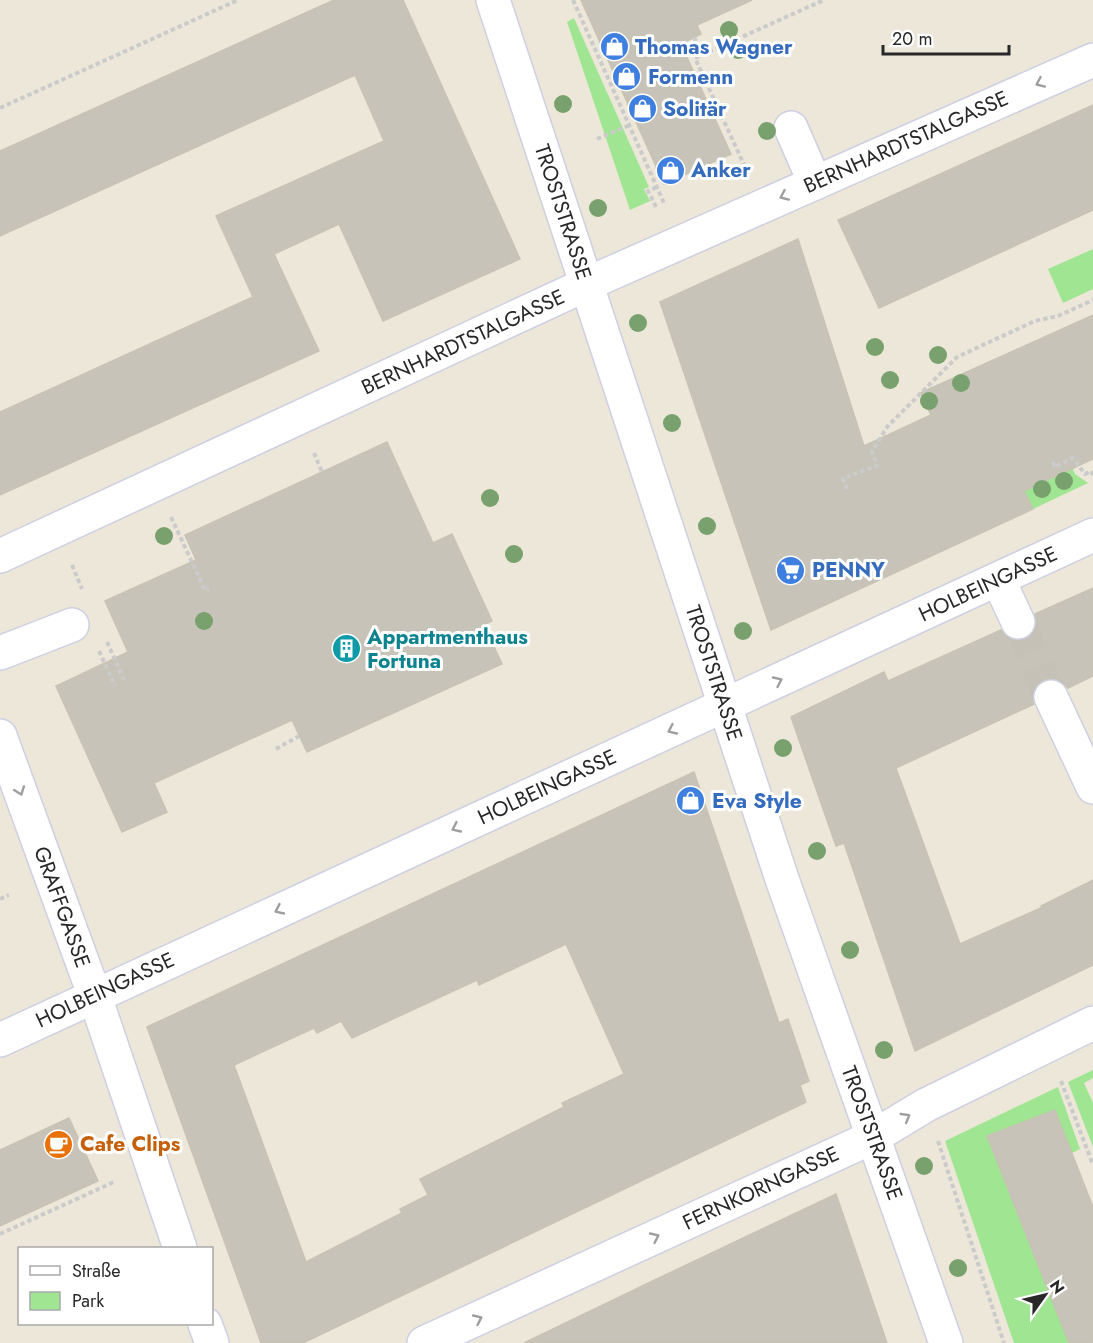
<svg xmlns="http://www.w3.org/2000/svg" width="1093" height="1343" font-family="Jost,sans-serif">
  <style>
    .green { fill: #a0e692 }
    .building { fill: #c7c3b9; stroke: #c7c3b3; stroke-width: 1.5; fill-rule: evenodd }
    .lines { fill: none; stroke-linecap: round; stroke-linejoin: round }
    .minor-tunnel { stroke: #c5c1b6; stroke-width: 33; stroke-dasharray: 33 16; stroke-linecap: butt }
    .minor-casing { stroke: #cecfe2; stroke-width: 36 }
    .path { stroke: #cbcbcb; stroke-width: 4; stroke-dasharray: 4.5 3; stroke-linecap: butt }
    .minor { stroke: #fff; stroke-width: 33 }
    .tree { fill: #78a16e }
    .oneway { stroke: #9e9e9e }
    .labels { text-anchor: middle; dominant-baseline: central; stroke-width: 6; stroke-linejoin: round; paint-order: stroke }
    .shop-label { font-size: 21px; font-weight: bold; fill: #366cbe; stroke: #fff; text-anchor: start }
    .street-label { font-size: 21px; fill: #282828; stroke: #fff }
    .culture-label { font-size: 21px; font-weight: bold; fill: #0d838f; stroke: #fff; text-anchor: start }
    .food-label { font-size: 21px; font-weight: bold; fill: #c56008; stroke: #fff; text-anchor: start }
  </style>
  <rect width="100%" height="100%" fill="#ece7d9"/>
  <g class="green">
    <path d="M574,18L649,187L644,189L650,201L630,210L567,22Z"/>
    <path d="M1093,249V289L1063,303L1048,269Z"/>
    <path d="M1071,465L1075,474L1088,483L1033,509L1018,479Z"/>
    <path d="M1093,1070V1078L1084,1083L1093,1103V1147L1068,1082Z"/>
    <path d="M1058,1087L1080,1149L1072,1153L1055,1110L988,1136L1069,1343H1014L945,1141Z"/>
  </g>
  <g class="building">
    <path d="M334,0H403L520,259L383,321L339,224L274,254L319,351L0,495V412L253,297L216,216L384,141L355,75L0,236V151Z"/>
    <path d="M581,0H752L697,25L701,34L681,44L731,154L664,184Z"/>
    <path d="M1093,105V210L879,308L838,220Z"/>
    <path d="M798,239L864,446L931,415L920,393L1093,315V459L1024,491L1033,509L771,630L660,302Z"/>
    <path d="M387,442L433,543L452,534L492,621L484,625L502,664L307,752L292,720L154,783L167,812L122,832L56,686L128,652L105,601L196,560L185,535Z"/>
    <path d="M1093,588V676L1068,688L1061,681L1053,678L1044,680L1035,687L1032,696L1034,704L896,768L960,944L1043,907L1041,906L1093,880V965L915,1051L844,843L836,846L791,717L884,672L888,681L1001,630L1008,638L1017,641L1025,639L1034,632L1037,623L1035,614Z"/>
    <path d="M694,772L779,1023L788,1019L809,1081L800,1085L806,1102L303,1343H261L147,1027ZM566,944L624,1074L562,1103L564,1107L420,1179L428,1195L400,1209L402,1213L306,1262L234,1065L314,1028L317,1033L341,1021L352,1038L477,980L479,985Z"/>
    <path d="M1055,1110L1093,1207V1343H1069L987,1136Z"/>
    <path d="M69,1118L98,1181L0,1226V1150Z"/>
    <path d="M836,1194L887,1343H524L661,1277Z"/>
  </g>
  <g class="lines">
    <path class="minor-tunnel" d="M1018,622L1051,697"/>
    <defs>
      <g id="minor">
        <path d="M493,0L782,879L946,1343"/>
        <path d="M791,128L815,183"/>
        <path d="M0,556L598,279L1093,60"/>
        <path d="M998,579L1018,622"/>
        <path d="M0,653L72,625"/>
        <path d="M1051,697L1093,787"/>
        <path d="M0,736L94,994L180,1248"/>
        <path d="M0,1040L1093,535"/>
        <path d="M205,1324L212,1343"/>
        <path d="M424,1343L873,1137L926,1105L1093,1023"/>
      </g>
    </defs>
    <use href="#minor" class="minor-casing"/>
    <g class="path">
      <path d="M573,0L664,203"/>
      <path d="M694,37L702,54"/>
      <path d="M0,108L238,0"/>
      <path d="M597,139L630,125"/>
      <path d="M745,167L695,58L824,0"/>
      <path d="M656,207L648,191L657,187"/>
      <path d="M314,453L322,472"/>
      <path d="M1053,462L1055,467L1073,458L1085,474L1091,471L1093,475"/>
      <path d="M847,489L843,478L877,466L872,452L887,427L957,357L1035,321L1058,316L1093,300"/>
      <path d="M171,517L205,590L209,589"/>
      <path d="M72,565L82,589"/>
      <path d="M107,642L125,682"/>
      <path d="M99,651L115,686"/>
      <path d="M276,749L299,736"/>
      <path d="M0,899L9,895"/>
      <path d="M1061,1081L1093,1165"/>
      <path d="M938,1141L1004,1343"/>
      <path d="M0,1234L116,1181"/>
    </g>
    <use href="#minor" class="minor"/>
  </g>
  <g class="tree">
    <circle cx="729" cy="30" r="9"/>
    <circle cx="738" cy="50" r="9"/>
    <circle cx="563" cy="104" r="9"/>
    <circle cx="767" cy="131" r="9"/>
    <circle cx="598" cy="208" r="9"/>
    <circle cx="638" cy="323" r="9"/>
    <circle cx="875" cy="347" r="9"/>
    <circle cx="938" cy="355" r="9"/>
    <circle cx="890" cy="380" r="9"/>
    <circle cx="961" cy="383" r="9"/>
    <circle cx="929" cy="401" r="9"/>
    <circle cx="672" cy="423" r="9"/>
    <circle cx="1064" cy="481" r="9"/>
    <circle cx="1042" cy="489" r="9"/>
    <circle cx="490" cy="498" r="9"/>
    <circle cx="707" cy="526" r="9"/>
    <circle cx="164" cy="536" r="9"/>
    <circle cx="514" cy="554" r="9"/>
    <circle cx="204" cy="621" r="9"/>
    <circle cx="743" cy="631" r="9"/>
    <circle cx="783" cy="748" r="9"/>
    <circle cx="817" cy="851" r="9"/>
    <circle cx="850" cy="950" r="9"/>
    <circle cx="884" cy="1050" r="9"/>
    <circle cx="924" cy="1166" r="9"/>
    <circle cx="958" cy="1268" r="9"/>
  </g>
  <defs><path id="oneway-chevron" d="M-2-3.5L2.5 0L-2 3.5" fill="none" stroke-width="1.6" stroke-linecap="round" stroke-linejoin="round" transform="scale(1.5)"/></defs>
  <g class="oneway">
    <use href="#oneway-chevron" transform="translate(1040 83) rotate(156)"/>
    <use href="#oneway-chevron" transform="translate(784 196) rotate(156)"/>
    <use href="#oneway-chevron" transform="translate(778 681) rotate(-25)"/>
    <use href="#oneway-chevron" transform="translate(672 730) rotate(155)"/>
    <use href="#oneway-chevron" transform="translate(20 791) rotate(70)"/>
    <use href="#oneway-chevron" transform="translate(456 828) rotate(155)"/>
    <use href="#oneway-chevron" transform="translate(279 910) rotate(155)"/>
    <use href="#oneway-chevron" transform="translate(906 1117) rotate(-31)"/>
    <use href="#oneway-chevron" transform="translate(655 1237) rotate(-25)"/>
    <use href="#oneway-chevron" transform="translate(478 1319) rotate(-25)"/>
  </g>
  <defs>
    <symbol id="shop-disc" viewBox="-11 -11 22 22"><circle r="9.5" fill="#3f7fe0" stroke="#fff"/><path d="M-5-2.5h2.3a2.7 3.5 0 0 1 5.4 0H5L5.5 6h-11ZM-1.5-2.5h3a1.5 2.3 0 0 0-3 0Z" fill="#fff"/></symbol>
    <symbol id="supermarket-disc" viewBox="-11 -11 22 22"><circle r="9.5" fill="#3f7fe0" stroke="#fff"/><path d="M-6-5.5h2.5l.6 2H6L4.5 2H-2.5L-4.4-4H-6ZM-1.5 3.2a1.3 1.3 0 1 0 .1 0ZM3 3.2a1.3 1.3 0 1 0 .1 0Z" fill="#fff"/></symbol>
    <symbol id="building-disc" viewBox="-11 -11 22 22"><circle r="9.5" fill="#0f9aa8" stroke="#fff"/><path d="M-4-6H4V6H1V3H-1V6H-4ZM-2.5-4.3h1.7v1.8h-1.7ZM.8-4.3h1.7v1.8H.8ZM-2.5-1h1.7V.8h-1.7ZM.8-1h1.7V.8H.8Z" fill="#fff"/></symbol>
    <symbol id="cafe-disc" viewBox="-11 -11 22 22"><circle r="9.5" fill="#e8710a" stroke="#fff"/><path d="M-5.5-4.5H6V0H3Q3 3.5 0 3.5H-2.5Q-5.5 3.5-5.5 0ZM3-3.2v2h1.7v-2ZM-6 4.5H4V6H-6Z" fill="#fff"/></symbol>
  </defs>
  <g fill-rule="evenodd">
    <use href="#shop-disc" x="598" y="30" width="33" height="33"/>
    <use href="#shop-disc" x="610" y="60" width="33" height="33"/>
    <use href="#shop-disc" x="626" y="92" width="33" height="33"/>
    <use href="#shop-disc" x="654" y="154" width="33" height="33"/>
    <use href="#supermarket-disc" x="774" y="554" width="33" height="33"/>
    <use href="#building-disc" x="330" y="632" width="33" height="33"/>
    <use href="#shop-disc" x="674" y="784" width="33" height="33"/>
    <use href="#cafe-disc" x="42" y="1128" width="33" height="33"/>
  </g>
  <g class="labels">
    <g class="shop-label">
      <text x="635" y="47">Thomas Wagner</text>
      <text x="648" y="77">Formenn</text>
      <text x="663" y="109">Solitär</text>
      <text x="691" y="170">Anker</text>
      <text x="812" y="570">PENNY</text>
      <text x="712" y="801">Eva Style</text>
    </g>
    <g class="street-label">
      <text transform="translate(906 142) rotate(-24)">BERNHARDTSTALGASSE</text>
      <text transform="translate(563 212) rotate(72)">TROSTSTRASSE</text>
      <text transform="translate(463 342) rotate(-25)">BERNHARDTSTALGASSE</text>
      <text transform="translate(988 584) rotate(-25)">HOLBEINGASSE</text>
      <text transform="translate(714 673) rotate(72)">TROSTSTRASSE</text>
      <text transform="translate(547 787) rotate(-25)">HOLBEINGASSE</text>
      <text transform="translate(62 907) rotate(70)">GRAFFGASSE</text>
      <text transform="translate(105 990) rotate(-25)">HOLBEINGASSE</text>
      <text transform="translate(872 1133) rotate(70)">TROSTSTRASSE</text>
      <text transform="translate(761 1188) rotate(-25)">FERNKORNGASSE</text>
    </g>
    <g class="culture-label">
      <text x="367" y="637">Appartmenthaus<tspan x="367" dy="24">Fortuna</tspan></text>
    </g>
    <g class="food-label">
      <text x="80" y="1144">Cafe Clips</text>
    </g>
  </g>
  <rect x="18" y="1247" width="195" height="78" fill="#ffffff" stroke="#a9a9a9" stroke-width="1.5"/>
  <rect x="30" y="1266" width="30" height="9" fill="#ffffff" stroke="#a9a9a9" stroke-width="1.5"/>
  <text x="72" y="1277" font-size="18" fill="#282828">Straße</text>
  <rect x="30" y="1292" width="30" height="18" fill="#a0e692" stroke="#a9a9a9" stroke-width="1.5"/>
  <text x="72" y="1307" font-size="18" fill="#282828">Park</text>
  <g transform="translate(1045 1295) rotate(56)" stroke="#ffffff" stroke-width="4.5" paint-order="stroke">
  <path d="M0-4.5L10 22L0 15L-10 22Z" fill="#282828"/>
  <text y="-9" font-size="16" font-weight="bold" text-anchor="middle" fill="#282828">N</text>
  </g>
  <path d="M883 45v9h126v-9" fill="none" stroke="#282828" stroke-width="3"/>
  <text x="892" y="45" font-size="18" fill="#282828" stroke="#ffffff" stroke-width="4.5" paint-order="stroke">20 m</text>
</svg>
